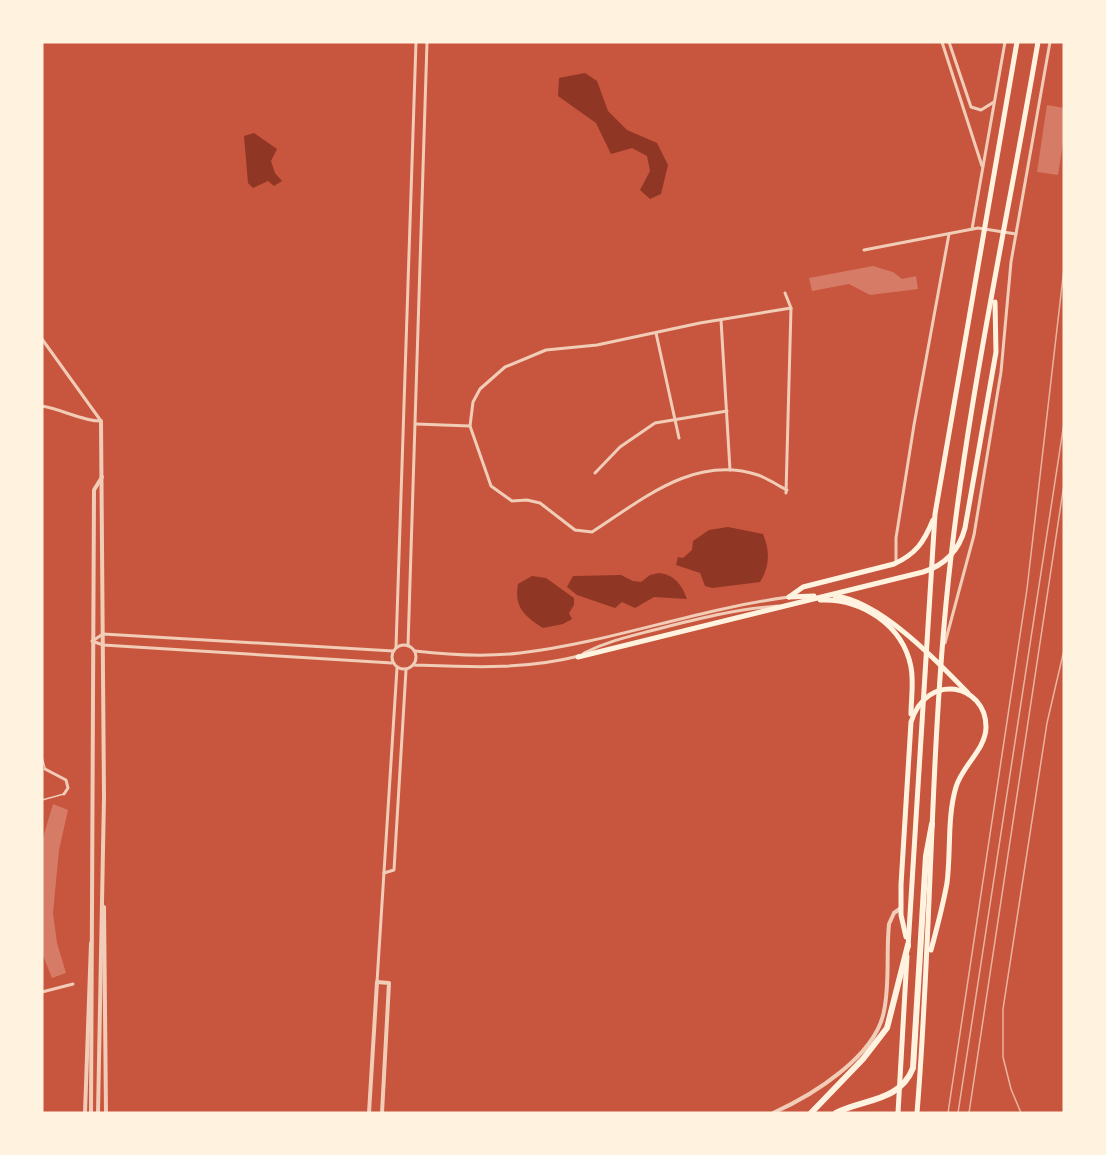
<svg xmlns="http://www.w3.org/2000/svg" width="1106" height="1155" font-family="'PT Sans Narrow',sans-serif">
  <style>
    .water { fill: #8f3625 }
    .building { fill: #d67c66 }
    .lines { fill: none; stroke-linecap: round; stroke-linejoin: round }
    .service { stroke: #f1ccb7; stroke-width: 1.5 }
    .minor { stroke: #f1ccb7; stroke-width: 3 }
    .tertiary { stroke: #f1ccb7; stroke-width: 4 }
    .trunk { stroke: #fff3e0; stroke-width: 5 }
    .motorway { stroke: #fff3e0; stroke-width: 6 }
    .rail { stroke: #e9b49f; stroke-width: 1.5 }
  </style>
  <rect width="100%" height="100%" fill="#c8553d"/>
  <g class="water">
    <path d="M585,73L597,81L608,111L627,130L657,143L668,165L661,194L650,199L640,190L650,171L647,156L632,148L611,154L596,123L558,96L559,78Z"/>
    <path d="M254,133L277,149L271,161L275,173L282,181L274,186L268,181L253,188L248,183L244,136Z"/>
    <path d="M728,527L763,534C770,551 770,566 760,582L712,588L705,586L700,573L676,565L678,557L683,558L692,550L693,541L709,530Z"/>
    <path d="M659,573C675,575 682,585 687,599L654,597L635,608L622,602L615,608L577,595L567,587L573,576L621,575L633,581L641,582L650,575Z"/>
    <path d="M532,576L546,578L574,598V605L569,613L572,619L563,624L543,628C524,616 514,607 518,584Z"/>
  </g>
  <g class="building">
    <path d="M1047,105L1064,108V137L1058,175L1037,172Z"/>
    <path d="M873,266L893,272L902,279L916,276L918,289L870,295L849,284L812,291L809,278Z"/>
    <path d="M53,804L68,810L59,850L53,913L57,943L66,973L52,978L42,953V841Z"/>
  </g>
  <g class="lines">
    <g class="service">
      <path d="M42,757L45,768"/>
      <path d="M42,800L64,794"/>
    </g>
    <g class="minor">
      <path d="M942,42L982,166"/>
      <path d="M949,42L971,107L981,110L994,102"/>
      <path d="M972,229L1005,42"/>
      <path d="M864,250L978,228L1016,234"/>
      <path d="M785,293L791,308L786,493"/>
      <path d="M721,320L730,470"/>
      <path d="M656,333L679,438"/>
      <path d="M42,339L101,421"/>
      <path d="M42,406C62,409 81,421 101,421"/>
      <path d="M416,424L470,426"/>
      <path d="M595,473L620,447L655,423L727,411"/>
      <path d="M787,490C777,485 767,478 758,475C694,454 642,500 592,532L575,530L540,503L527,500L512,501L491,486L470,426L473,402L480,389L505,367L546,350L597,345L700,323L791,308"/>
      <path d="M896,563V538L914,425L949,234"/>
      <path d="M94,640L103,634L393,651"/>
      <path d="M92,641L103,645L392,663"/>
      <path d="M945,643L974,535L1001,372L1011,262L1050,42"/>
      <circle cx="404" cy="657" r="12"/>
      <path d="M408,646L427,42"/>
      <path d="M396,647L416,42"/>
      <path d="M415,651C449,655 485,657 520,653C611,642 698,609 789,597"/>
      <path d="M584,653C606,642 627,637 650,631C693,620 734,609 778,606"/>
      <path d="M413,665C469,667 524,670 579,656"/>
      <path d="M45,769L66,780L68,788L64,794"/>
      <path d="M384,873L394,870L406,670"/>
      <path d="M377,982L397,668"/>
      <path d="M42,992L73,984"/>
    </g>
    <g class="tertiary">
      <path d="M104,907L106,1113"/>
      <path d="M85,1113L91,943"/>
      <path d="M91,1113L94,490L102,477"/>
      <path d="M98,1113L104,797L101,421"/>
      <path d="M369,1113L377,982L389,983L382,1113"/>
      <path d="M773,1113C813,1095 876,1056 884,1011C890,983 886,952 889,924L894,913L901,908"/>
    </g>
    <g class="trunk">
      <path d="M835,596C880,601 937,661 968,693"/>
      <path d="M789,597L814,596"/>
      <path d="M789,597L803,587L894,564C916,554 924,542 933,520"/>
      <path d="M820,600C861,598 903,625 911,667C914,683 911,699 911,714"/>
      <path d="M578,657L923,572C945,565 959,551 965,528L996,352L995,302"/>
      <path d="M906,937L901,915V885L911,722C927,671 986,684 986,727C986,749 962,766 956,787C947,817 951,852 947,883C943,905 937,928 931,950"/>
      <path d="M908,947L935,514L1017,42"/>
      <path d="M898,1113L907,956"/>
      <path d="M917,1113C931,944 930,773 946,604C964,415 1006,229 1038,42"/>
    </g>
    <g class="motorway">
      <path d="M811,1113L863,1059L887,1028L908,945"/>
      <path d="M836,1113C863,1099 900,1102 913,1068L926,856L932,824"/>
    </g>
    <g class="rail">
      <path d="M948,1113L1027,589L1064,268"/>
      <path d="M958,1113L1064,423"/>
      <path d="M969,1113L1064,484"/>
      <path d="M1021,1113L1011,1089L1003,1057V1009L1047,723L1064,650"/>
    </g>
  </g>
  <rect width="1106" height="1155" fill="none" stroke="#fff3e0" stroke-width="87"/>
</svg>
